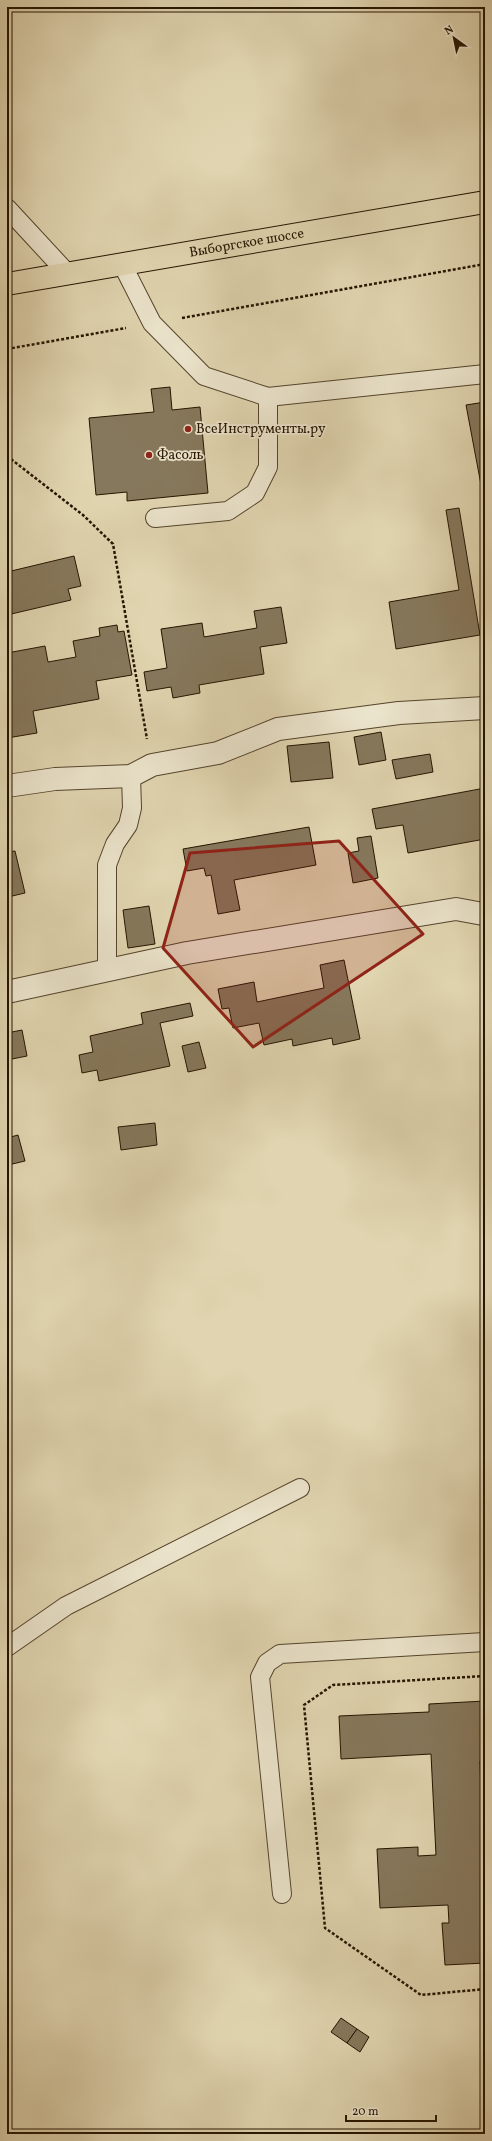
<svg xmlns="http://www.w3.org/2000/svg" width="492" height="2141" font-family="Vollkorn,serif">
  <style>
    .building { fill: #86785c; stroke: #251400 }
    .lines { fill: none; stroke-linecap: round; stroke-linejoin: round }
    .lane-casing { stroke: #54442c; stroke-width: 20 }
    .street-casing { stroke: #54442c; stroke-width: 24 }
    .primary-casing { stroke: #251400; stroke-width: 24 }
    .path { stroke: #251400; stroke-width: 2.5; stroke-dasharray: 3 2; stroke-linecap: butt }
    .lane { stroke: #ebe4cc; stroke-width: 18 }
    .street { stroke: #ebe4cc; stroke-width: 22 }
    .primary { stroke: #e0d5b0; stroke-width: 22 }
    .marked { fill: #8f2418; fill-opacity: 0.2; stroke: #8f2418; stroke-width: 3; stroke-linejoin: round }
    .poi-dot { fill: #8f2418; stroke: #ebe4cc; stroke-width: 1.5 }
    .labels { text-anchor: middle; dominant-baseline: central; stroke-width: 3.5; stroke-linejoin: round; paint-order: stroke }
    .street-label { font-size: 14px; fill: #251400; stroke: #ebe4cc }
    .poi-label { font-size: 14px; fill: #251400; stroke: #ebe4cc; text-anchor: start }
  </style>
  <rect width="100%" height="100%" fill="#e0d5b0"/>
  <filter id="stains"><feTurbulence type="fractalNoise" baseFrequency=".005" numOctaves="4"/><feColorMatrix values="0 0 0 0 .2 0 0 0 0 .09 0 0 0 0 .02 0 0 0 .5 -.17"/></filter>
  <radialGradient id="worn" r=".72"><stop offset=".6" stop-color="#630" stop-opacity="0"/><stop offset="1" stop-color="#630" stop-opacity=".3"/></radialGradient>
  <g class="building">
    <path d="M7,7H24L7,10Z"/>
    <path d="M170,387L172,410L200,407L208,493L127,501V492L96,495L89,418L154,412L151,389Z"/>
    <path d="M485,402V506L466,405Z"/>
    <path d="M459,508L480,635L396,649L389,602L459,590L446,510Z"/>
    <path d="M74,556L81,586L68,589L71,600L7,615V572Z"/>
    <path d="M281,607L287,643L260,647L264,674L199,685L200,693L173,698L171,687L147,691L144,672L167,668L161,629L202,623L204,637L257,628L254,611Z"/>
    <path d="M117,625L118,632L124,631L132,675L96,681L99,699L33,711L37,733L7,738V653L45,646L48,662L76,657L73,641L100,636L99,628Z"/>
    <path d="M381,732L386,760L359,765L354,737Z"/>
    <path d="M329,742L333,778L291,782L287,746Z"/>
    <path d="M430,754L433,772L396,779L392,760Z"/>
    <path d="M485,788V839L408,853L403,825L376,829L372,809Z"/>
    <path d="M309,827L316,865L234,880L240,910L218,914L211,875L206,876L204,868L187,871L183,849Z"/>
    <path d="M371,836L378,878L353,883L348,853L359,851L357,838Z"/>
    <path d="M7,850L8,852L15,851L25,893L8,897Z"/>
    <path d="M149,906L155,944L128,948L123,910Z"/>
    <path d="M344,960L360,1039L333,1045L332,1038L293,1046L292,1039L264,1045L259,1023L233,1028L229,1008L222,1009L218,989L254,982L257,1002L324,988L320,965Z"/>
    <path d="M190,1003L193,1016L160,1023L170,1066L99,1081L97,1070L82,1073L79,1055L93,1052L90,1036L143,1024L141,1013Z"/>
    <path d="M22,1030L27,1056L7,1060V1033Z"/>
    <path d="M199,1042L206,1068L188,1072L182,1046Z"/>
    <path d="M155,1123L157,1145L121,1150L118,1127Z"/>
    <path d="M18,1135L25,1161L8,1165L7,1138Z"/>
    <path d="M485,1701V1761H480L482,1823H485V1963L445,1965L442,1923H449L448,1905L380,1908L377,1849L418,1847V1856L436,1855L431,1754L341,1759L339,1716L429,1712V1704Z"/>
    <path d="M341,2018L357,2029L347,2043L331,2032Z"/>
    <path d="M357,2029L369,2037L360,2052L347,2043Z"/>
  </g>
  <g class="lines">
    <defs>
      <g id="lane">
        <path d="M7,208L68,274"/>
        <path d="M122,264L152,323L204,376L268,397L485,374"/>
        <path d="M155,518L228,511L255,493L268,467V397"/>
        <path d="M107,970V865L115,844L128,825L132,808L131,776"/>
        <path d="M7,1647L66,1606L300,1488"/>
        <path d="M282,1894L260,1677L267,1663L280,1654L485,1642"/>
      </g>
      <g id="street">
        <path d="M7,786L55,779L131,776L152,765L218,753L278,729L399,713L485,708"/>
        <path d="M7,992L187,953L456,909L483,914"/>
      </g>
      <g id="primary">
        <path id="s1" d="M7,284L485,202"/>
      </g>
    </defs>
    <use href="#lane" class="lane-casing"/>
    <use href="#street" class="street-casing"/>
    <use href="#primary" class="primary-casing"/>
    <g class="path">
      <path d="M182,318L485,264"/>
      <path d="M7,349L126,328"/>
      <path d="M7,456L83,515L113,544L147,739"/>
      <path d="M485,1676L333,1685L304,1705L325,1928L421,1995L485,1989"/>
    </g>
    <use href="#lane" class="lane"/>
    <use href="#street" class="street"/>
    <use href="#primary" class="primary"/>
  </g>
  <path class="marked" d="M339,841L423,934L253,1047L163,948L190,853Z"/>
  <g class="poi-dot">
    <circle cx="188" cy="429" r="4"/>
    <circle cx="149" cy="455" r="4"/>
  </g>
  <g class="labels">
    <g class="street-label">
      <text stroke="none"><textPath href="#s1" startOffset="243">Выборгское шоссе</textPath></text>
    </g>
    <g class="poi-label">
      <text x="196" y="429">ВсеИнструменты.ру</text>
      <text x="157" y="455">Фасоль</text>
    </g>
  </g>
  <rect width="492" height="2141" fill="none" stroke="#e0d5b0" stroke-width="24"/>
  <rect x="8" y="8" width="476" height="2125" fill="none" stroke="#251400" stroke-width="2"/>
  <rect x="12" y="12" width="468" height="2117" fill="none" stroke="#251400"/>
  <g transform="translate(454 38) rotate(327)" stroke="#ebe4cc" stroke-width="3" paint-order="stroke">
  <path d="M0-3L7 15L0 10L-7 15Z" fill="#251400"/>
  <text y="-6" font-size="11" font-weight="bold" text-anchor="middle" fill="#251400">N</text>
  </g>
  <path d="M346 2115v6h90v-6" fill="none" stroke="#251400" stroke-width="2"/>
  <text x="352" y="2115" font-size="12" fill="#251400" stroke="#ebe4cc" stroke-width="3" paint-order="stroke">20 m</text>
  <rect width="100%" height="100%" filter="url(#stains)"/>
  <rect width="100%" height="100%" fill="url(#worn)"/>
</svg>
